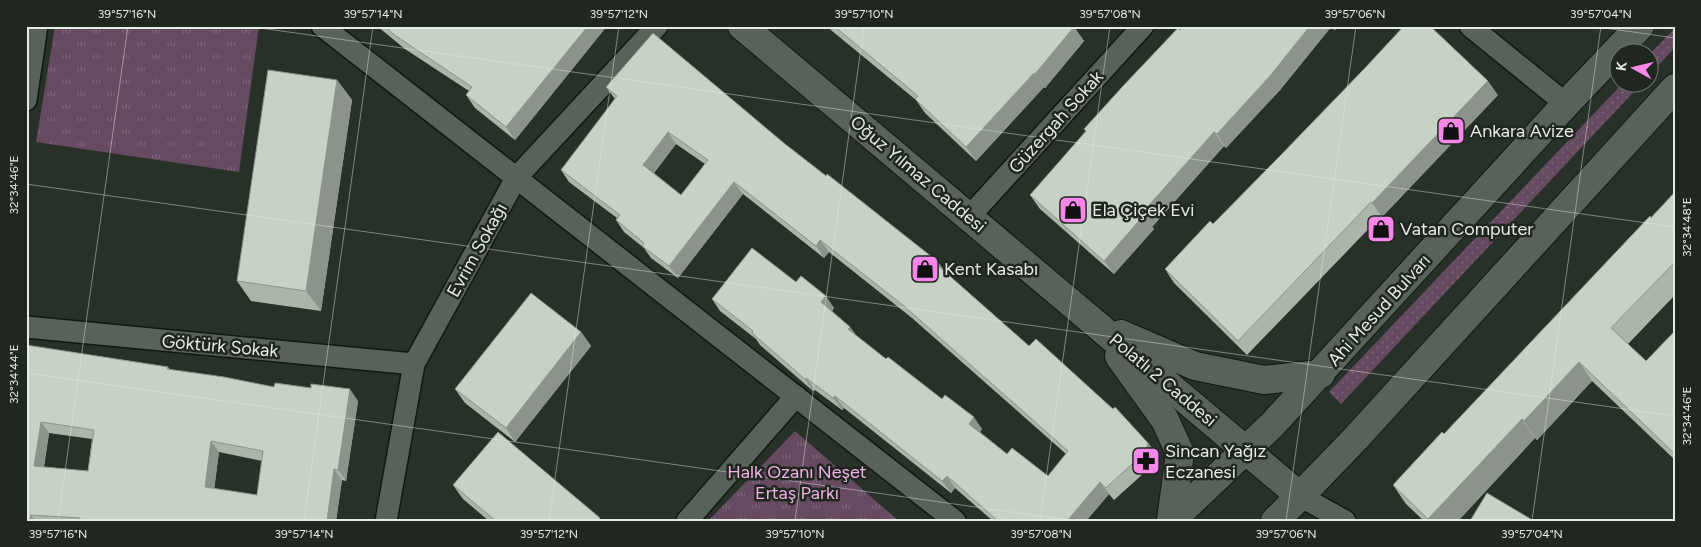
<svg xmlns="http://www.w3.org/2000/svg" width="1701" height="547" font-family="Figtree,sans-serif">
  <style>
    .grass { fill: url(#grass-dots) }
    .park { fill: url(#park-tufts) }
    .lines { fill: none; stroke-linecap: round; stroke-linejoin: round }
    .minor-casing { stroke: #111811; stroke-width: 24 }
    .secondary-casing { stroke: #111811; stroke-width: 30 }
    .minor { stroke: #596258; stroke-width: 21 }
    .secondary { stroke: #596258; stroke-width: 28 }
    .wall { fill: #abb5aa; fill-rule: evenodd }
    .shaded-wall { fill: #8b938b }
    .building { fill: #c7d2c6; stroke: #8b938b; fill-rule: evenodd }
    .ticks { fill: none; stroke: #e6ebe5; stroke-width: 1; stroke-opacity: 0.45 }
    .labels { text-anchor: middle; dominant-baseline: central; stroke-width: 5; stroke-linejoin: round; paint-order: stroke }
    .street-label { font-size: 18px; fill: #e6ebe5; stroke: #1f271e }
    .poi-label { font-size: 18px; fill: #e6ebe5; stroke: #1f271e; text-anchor: start }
    .park-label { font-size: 18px; fill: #f2afe7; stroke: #1f271e }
    .neatline { fill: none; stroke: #e6ebe5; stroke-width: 2 }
    .ticks-label { font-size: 12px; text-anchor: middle; fill: #e6ebe5 }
  </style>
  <defs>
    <pattern id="grass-dots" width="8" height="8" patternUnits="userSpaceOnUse" patternTransform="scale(1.25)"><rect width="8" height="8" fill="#654a60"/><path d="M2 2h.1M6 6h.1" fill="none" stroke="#7b6477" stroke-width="1.8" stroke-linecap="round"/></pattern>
    <pattern id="park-tufts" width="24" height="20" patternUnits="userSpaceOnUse" patternTransform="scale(1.25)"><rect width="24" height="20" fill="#654a60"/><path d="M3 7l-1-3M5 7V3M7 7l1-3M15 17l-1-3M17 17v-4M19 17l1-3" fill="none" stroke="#7b6477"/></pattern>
  </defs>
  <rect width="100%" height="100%" fill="#283128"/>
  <g class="grass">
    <path d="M1675,28V47L1649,76V55Z"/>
    <path d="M1623,83H1642L1341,404L1329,392Z"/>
  </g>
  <g class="park">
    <path d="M55,26H259L239,172L36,142Z"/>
    <path d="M795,431L899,521H708Z"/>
  </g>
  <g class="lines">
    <defs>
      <g id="minor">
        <path d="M322,26L955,521"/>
        <path d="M1470,26L1566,104"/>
        <path d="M26,100L37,26"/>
        <path d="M969,217L1143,26"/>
        <path d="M26,327L414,364"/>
        <path d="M1300,496L1345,521"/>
        <path d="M386,521L414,364L516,178L657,26"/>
        <path d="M687,521L796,396"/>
      </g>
      <g id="secondary">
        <path d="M742,26L1300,496"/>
        <path d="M1121,334L1195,366L1264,380L1321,374"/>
        <path d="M1119,356L1165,420L1180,453L1171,520"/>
        <path d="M1171,521L1272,425L1566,104L1640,26"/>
        <path d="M1275,521L1300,496L1356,438L1675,88"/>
      </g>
    </defs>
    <use href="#minor" class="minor-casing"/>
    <use href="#secondary" class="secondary-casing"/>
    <use href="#minor" class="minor"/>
    <use href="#secondary" class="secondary"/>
  </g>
  <g class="wall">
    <path d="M377,26H607L515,140L475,108L466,95L469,91L405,49Z"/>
    <path d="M826,26H1073L1084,41L1045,88L1044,87L976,161L925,113L916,100Z"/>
    <path d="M1183,26H1338L1335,30L1331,27L1280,90L1226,148L1224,146L1152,227L1154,229L1114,274L1040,209L1030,195L1086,132L1084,129Z"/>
    <path d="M337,80L352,100L321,311L251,301L237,281Z"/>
    <path d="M606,87L785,144L937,261L946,273L1029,346L1148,443L1157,455L1154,464L1114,500L1109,494L1086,521H993L955,488L951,493L844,408L842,410L815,390L813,391L760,345L756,339L720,311L712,299L796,282L834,308L832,311L850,327L856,335L886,359L982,429L980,432L1007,454L1048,476L1066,454L912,318L829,252L824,258L743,194L678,278L651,258L644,248L624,232L616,220L617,218L569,182L561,170L615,99ZM676,144L705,164L681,195L654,173Z"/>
    <path d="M1498,95L1382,217L1381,216L1247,355L1174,283L1165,269L1213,224Z"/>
    <path d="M1675,192V295L1628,344L1646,361L1675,331V460L1592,381L1537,440L1535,438L1458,521H1424L1406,504L1393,485L1444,434Z"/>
    <path d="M581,332L591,346L515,442L465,403L455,389Z"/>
    <path d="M26,345L168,367L170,370L358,401L346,481L342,480L336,521H26ZM49,433L92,439L88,471L44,467ZM219,452L262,461L257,495L214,489Z"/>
    <path d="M453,485L602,521H489L463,499Z"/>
  </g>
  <g class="shaded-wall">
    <path d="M588,26H607L515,140L506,127Z"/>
    <path d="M1310,26L1331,27L1280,90L1226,148L1217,134Z"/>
    <path d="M1332,26H1338L1335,30Z"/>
    <path d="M1074,27L1084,41L1045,88L1035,74Z"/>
    <path d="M1034,73L1044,87L976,161L966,147Z"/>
    <path d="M337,80L352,100L321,311L306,291Z"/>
    <path d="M1488,81L1498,95L1382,217L1372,203Z"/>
    <path d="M668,132L676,144L651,177L643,165Z"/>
    <path d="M1214,132L1224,146L1152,227L1154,229L1114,274L1104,261L1142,213Z"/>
    <path d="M734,182L743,194L678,278L669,266Z"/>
    <path d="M820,240L829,252L824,258L816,246Z"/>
    <path d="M937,261L946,273L935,263Z"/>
    <path d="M826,296L834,308L830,314L821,302Z"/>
    <path d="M850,327L858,339L848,329Z"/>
    <path d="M581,332L591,346L515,442L506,428Z"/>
    <path d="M1579,362L1592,381L1537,440L1524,421Z"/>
    <path d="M806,378L815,390L813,391L805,379Z"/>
    <path d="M350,389L358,401L346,481L338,470Z"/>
    <path d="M835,396L844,408L842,410L833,398Z"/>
    <path d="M974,417L982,429L977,436L969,424Z"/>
    <path d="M1522,419L1535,438L1458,521H1430L1428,519Z"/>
    <path d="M41,422L49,433L42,477L34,466Z"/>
    <path d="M211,441L219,452L213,499L205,487Z"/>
    <path d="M1148,443L1157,455L1154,464L1145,452Z"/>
    <path d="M334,469L342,480L336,521H327Z"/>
    <path d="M947,476L955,488L951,493L942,481Z"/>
    <path d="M1100,482L1109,494L1086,521H1067Z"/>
    <path d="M31,515L35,521H31L30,519Z"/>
  </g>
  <g class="building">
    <path d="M384,26H588L506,127L466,95L472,87L396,36Z"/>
    <path d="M834,26H1073L1074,27L1035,74L1034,73L966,147L915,99L918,96Z"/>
    <path d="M1183,26H1310L1270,76L1217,134L1214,132L1142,213L1144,215L1104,261L1030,195L1086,131L1084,129L1124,85L1178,28L1180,30Z"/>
    <path d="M1404,26H1430L1488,81L1372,203L1371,202L1238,341L1165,269L1210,221L1213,224L1278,158L1365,68Z"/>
    <path d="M653,33L785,144L826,176L827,174L937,261L935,263L1029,346L1036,339L1113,409L1115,407L1148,443L1145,452L1106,488L1100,482L1067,521H998L947,476L942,481L835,396L833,398L806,378L805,379L752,333L753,331L712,299L752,248L796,282L801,276L826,296L821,302L850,327L848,329L886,359L888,357L942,399L945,395L974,417L969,424L1007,454L1012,448L1048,476L1068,451L904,306L820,240L816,246L734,182L669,266L642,246L644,243L616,220L620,215L561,170L617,96L606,87ZM668,132L708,160L681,195L643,165Z"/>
    <path d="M268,70L337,80L306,291L237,281Z"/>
    <path d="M1675,192V262L1611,328L1646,361L1675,331V454L1579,362L1524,421L1522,419L1428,519L1393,485L1442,432L1444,434L1650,216L1651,218Z"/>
    <path d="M531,293L581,332L506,428L455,389Z"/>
    <path d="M26,345L168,367L167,369L224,377L274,387L275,383L311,388V384L350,389L338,470L334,469L327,521H80V518L31,515L30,519H26ZM41,422L94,430L88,471L34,466ZM211,441L263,451L257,495L205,487Z"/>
    <path d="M498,432L600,518L598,521H496L453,485Z"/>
    <path d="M1487,493L1534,521H1470Z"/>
  </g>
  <path class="ticks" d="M246,26L1675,227M1591,26L1675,38M26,184L1675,416M26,373L1075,521M58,521L128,26M304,521L373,26M549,521L619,26M795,521L864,26M1040,521L1110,26M1286,521L1356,26M1532,521L1601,26"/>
  <defs>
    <symbol id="shop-square" viewBox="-11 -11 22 22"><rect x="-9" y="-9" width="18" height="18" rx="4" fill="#f987e9" stroke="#1f271e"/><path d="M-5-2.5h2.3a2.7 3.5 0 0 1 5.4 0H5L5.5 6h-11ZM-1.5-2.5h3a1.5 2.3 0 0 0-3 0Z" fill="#111"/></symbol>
    <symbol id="pharmacy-square" viewBox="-11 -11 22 22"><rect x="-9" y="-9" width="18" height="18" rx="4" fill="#f987e9" stroke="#1f271e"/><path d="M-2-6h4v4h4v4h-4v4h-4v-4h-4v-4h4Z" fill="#111"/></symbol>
  </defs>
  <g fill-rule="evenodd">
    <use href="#shop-square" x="1435" y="115" width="32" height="32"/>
    <use href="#shop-square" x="1057" y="194" width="32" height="32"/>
    <use href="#shop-square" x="1365" y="213" width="32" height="32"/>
    <use href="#shop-square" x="909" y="253" width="32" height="32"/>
    <use href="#pharmacy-square" x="1130" y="445" width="32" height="32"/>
  </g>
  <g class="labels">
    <g class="street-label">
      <text transform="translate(1056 122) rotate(-48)">Güzergah Sokak</text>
      <text transform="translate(918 174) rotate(40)">Oğuz Yılmaz Caddesi</text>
      <text transform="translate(477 250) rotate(-61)">Evrim Sokağı</text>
      <text transform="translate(1379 310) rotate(-48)">Ahi Mesud Bulvarı</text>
      <text transform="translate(220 346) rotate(5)">Göktürk Sokak</text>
      <text transform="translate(1163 380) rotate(40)">Polatlı 2 Caddesi</text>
    </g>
    <g class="poi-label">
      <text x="1470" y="131">Ankara Avize</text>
      <text x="1092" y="210">Ela Çiçek Evi</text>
      <text x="1400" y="229">Vatan Computer</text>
      <text x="944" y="269">Kent Kasabı</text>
      <text x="1165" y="451">Sincan Yağız<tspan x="1165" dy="21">Eczanesi</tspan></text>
    </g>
    <g class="park-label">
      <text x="797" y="472">Halk Ozanı Neşet<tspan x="797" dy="21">Ertaş Parkı</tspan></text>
    </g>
  </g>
  <rect width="1701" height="547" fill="none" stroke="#1f271e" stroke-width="55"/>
  <g transform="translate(1634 68) rotate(278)"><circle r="24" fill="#1f271e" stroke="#6f756e"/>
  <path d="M0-4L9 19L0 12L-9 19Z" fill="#f987e9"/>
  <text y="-8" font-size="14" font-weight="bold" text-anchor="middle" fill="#e6ebe5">K</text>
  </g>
  <rect x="28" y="28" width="1646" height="492" class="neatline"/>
  <g class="ticks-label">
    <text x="127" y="18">39°57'16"N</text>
    <text x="373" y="18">39°57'14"N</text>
    <text x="619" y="18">39°57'12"N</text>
    <text x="864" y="18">39°57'10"N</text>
    <text x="1110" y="18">39°57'08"N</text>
    <text x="1355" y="18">39°57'06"N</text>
    <text x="1601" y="18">39°57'04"N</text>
    <text transform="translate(14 185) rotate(-90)" y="4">32°34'46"E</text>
    <text transform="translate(1687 227) rotate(-90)" y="4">32°34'48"E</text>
    <text transform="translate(14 374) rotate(-90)" y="4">32°34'44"E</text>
    <text transform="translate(1687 416) rotate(-90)" y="4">32°34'46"E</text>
    <text x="58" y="538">39°57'16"N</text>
    <text x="304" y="538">39°57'14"N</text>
    <text x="549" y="538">39°57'12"N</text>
    <text x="795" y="538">39°57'10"N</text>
    <text x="1041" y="538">39°57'08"N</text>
    <text x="1286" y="538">39°57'06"N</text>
    <text x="1532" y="538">39°57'04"N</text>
  </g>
</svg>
